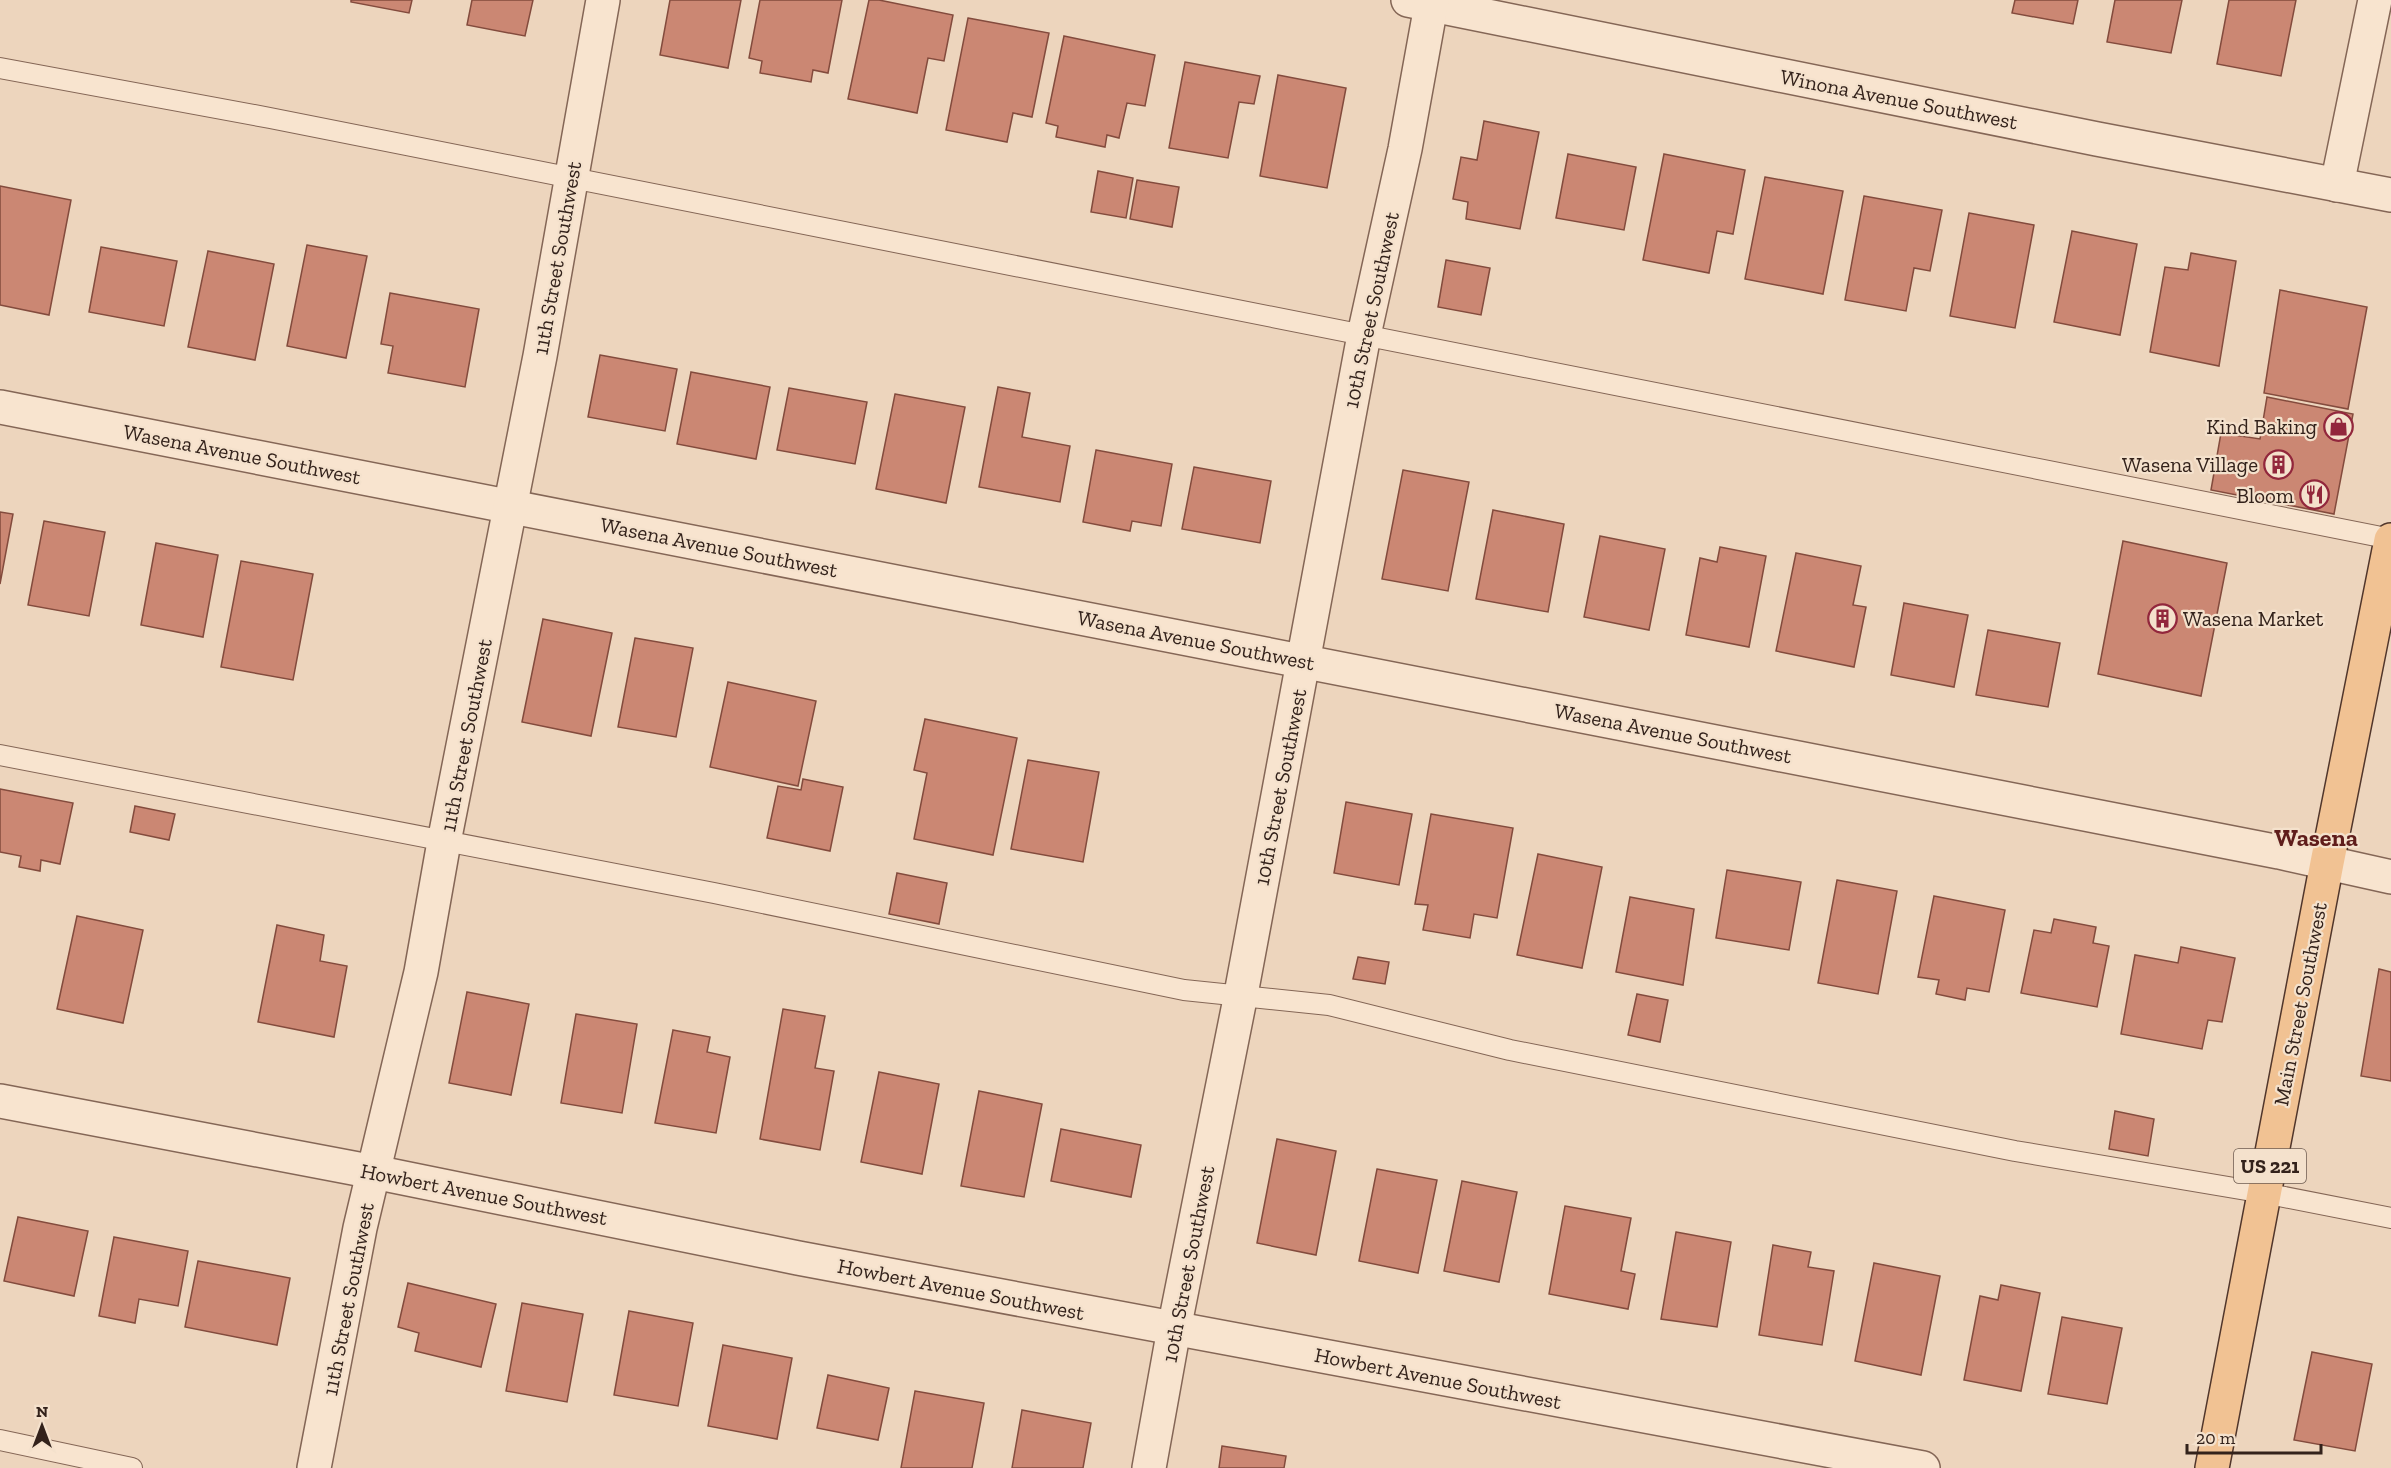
<svg xmlns="http://www.w3.org/2000/svg" width="2391" height="1468" font-family="'Zilla Slab',serif">
  <style>
    .building { fill: #cb8773; stroke: #834b3d; stroke-width: 1.5 }
    .lines { fill: none; stroke-linecap: round; stroke-linejoin: round }
    .lane-casing { stroke: #846656; stroke-width: 22 }
    .street-casing { stroke: #846656; stroke-width: 36 }
    .primary-casing { stroke: #51362b; stroke-width: 36 }
    .lane { stroke: #f8e4cf; stroke-width: 20 }
    .street { stroke: #f8e4cf; stroke-width: 33 }
    .primary { stroke: #f1c293; stroke-width: 33 }
    .labels { text-anchor: middle; dominant-baseline: central; stroke-width: 4.5; stroke-linejoin: round; paint-order: stroke }
    .shield { fill: #f4e1cc; stroke: #6d5b50; stroke-width: 1.5 }
    .shield-label { font-size: 20px; font-weight: bold; fill: #33221b }
    .street-label { font-size: 21px; fill: #33221b; stroke: #f4e1cc }
    .poi-label { font-size: 21px; fill: #33221b; stroke: #f4e1cc; text-anchor: end }
    .quarter-label { font-size: 24px; font-weight: bold; fill: #5f1d1b; stroke: #f4e1cc }
  </style>
  <rect width="100%" height="100%" fill="#edd5bd"/>
  <g class="building">
    <path d="M351,0H412L409,13L351,2Z"/>
    <path d="M472,0H533L525,36L467,25Z"/>
    <path d="M670,0H741L728,68L660,55Z"/>
    <path d="M760,0H842L828,73L813,70L811,82L760,73L762,61L749,58Z"/>
    <path d="M869,0H879L953,15L944,61L928,58L917,113L848,99Z"/>
    <path d="M2015,0H2078L2073,24L2012,13Z"/>
    <path d="M2115,0H2182L2171,53L2107,42Z"/>
    <path d="M2229,0H2296L2281,76L2217,64Z"/>
    <path d="M968,18L1049,33L1032,117L1013,113L1007,142L946,130Z"/>
    <path d="M1064,36L1155,55L1145,106L1127,103L1119,138L1107,135L1105,147L1056,137L1058,126L1046,123Z"/>
    <path d="M1185,62L1260,76L1254,104L1239,102L1228,158L1169,148Z"/>
    <path d="M1278,75L1346,88L1327,188L1260,176Z"/>
    <path d="M1484,121L1539,132L1520,229L1466,219L1468,202L1453,199L1461,157L1477,160Z"/>
    <path d="M1568,154L1636,167L1624,230L1556,218Z"/>
    <path d="M1664,154L1745,170L1733,234L1717,231L1709,273L1643,260Z"/>
    <path d="M1098,171L1133,178L1126,218L1091,212Z"/>
    <path d="M1765,177L1843,191L1823,294L1745,279Z"/>
    <path d="M1137,180L1179,187L1172,227L1130,219Z"/>
    <path d="M0,186L71,200L49,315L0,305Z"/>
    <path d="M1864,196L1942,210L1930,271L1914,268L1906,311L1845,300Z"/>
    <path d="M1969,213L2034,225L2015,328L1950,316Z"/>
    <path d="M2072,231L2137,244L2120,335L2054,322Z"/>
    <path d="M307,245L367,256L346,358L287,346Z"/>
    <path d="M101,247L177,261L164,326L89,312Z"/>
    <path d="M208,251L274,264L255,360L188,347Z"/>
    <path d="M2191,253L2236,261L2219,366L2150,352L2165,267L2188,270Z"/>
    <path d="M1446,260L1490,268L1481,315L1438,307Z"/>
    <path d="M2280,290L2367,307L2348,409L2264,393Z"/>
    <path d="M390,293L479,309L465,387L388,373L393,346L381,344Z"/>
    <path d="M600,355L677,369L665,431L588,417Z"/>
    <path d="M691,372L770,387L756,459L677,444Z"/>
    <path d="M998,387L1030,393L1022,437L1070,446L1060,502L979,487Z"/>
    <path d="M789,388L867,402L855,464L777,450Z"/>
    <path d="M895,394L965,407L946,503L876,489Z"/>
    <path d="M2267,397L2353,414L2334,514L2211,490L2221,433L2260,439Z"/>
    <path d="M1096,450L1172,464L1161,526L1132,521L1130,531L1083,522Z"/>
    <path d="M1194,467L1271,481L1260,543L1182,529Z"/>
    <path d="M1403,470L1469,482L1448,591L1382,579Z"/>
    <path d="M1493,510L1564,524L1548,612L1476,599Z"/>
    <path d="M0,512L13,514L0,584Z"/>
    <path d="M44,521L105,532L89,616L28,605Z"/>
    <path d="M1600,536L1665,549L1649,630L1584,617Z"/>
    <path d="M2123,541L2227,563L2201,696L2098,674Z"/>
    <path d="M156,543L218,555L203,637L141,625Z"/>
    <path d="M1720,547L1766,556L1749,647L1686,635L1700,558L1717,562Z"/>
    <path d="M1796,553L1861,566L1853,605L1866,607L1854,667L1776,651Z"/>
    <path d="M241,561L313,574L293,680L221,667Z"/>
    <path d="M1904,603L1968,615L1954,687L1891,675Z"/>
    <path d="M543,619L612,633L591,736L522,722Z"/>
    <path d="M1988,630L2060,643L2048,707L1976,695Z"/>
    <path d="M635,638L693,648L676,737L618,727Z"/>
    <path d="M728,682L816,701L798,786L710,767Z"/>
    <path d="M925,719L1017,738L993,855L914,839L927,773L914,770Z"/>
    <path d="M1028,760L1099,772L1083,862L1011,849Z"/>
    <path d="M803,779L843,787L830,851L767,838L778,786L801,790Z"/>
    <path d="M0,789L73,803L60,864L41,860L40,871L19,867L21,856L0,852Z"/>
    <path d="M1346,802L1412,814L1399,885L1334,873Z"/>
    <path d="M135,806L175,814L169,840L130,832Z"/>
    <path d="M1431,814L1513,828L1497,918L1474,914L1470,938L1423,930L1428,905L1415,904Z"/>
    <path d="M1538,854L1602,867L1582,968L1517,955Z"/>
    <path d="M1727,870L1801,882L1789,950L1716,938Z"/>
    <path d="M897,873L947,883L939,924L889,914Z"/>
    <path d="M1837,880L1897,891L1878,994L1818,983Z"/>
    <path d="M1934,896L2005,910L1989,992L1967,988L1965,1000L1936,994L1939,980L1918,977Z"/>
    <path d="M1630,897L1694,909L1683,985L1616,972Z"/>
    <path d="M77,916L143,930L123,1023L57,1009Z"/>
    <path d="M2054,919L2096,927L2093,943L2109,946L2097,1007L2021,993L2034,930L2051,933Z"/>
    <path d="M277,925L324,935L320,961L347,966L334,1037L258,1022Z"/>
    <path d="M2181,947L2235,958L2222,1022L2208,1020L2202,1049L2121,1034L2135,955L2178,963Z"/>
    <path d="M1358,957L1389,962L1385,984L1353,979Z"/>
    <path d="M2379,969L2391,972V1081L2361,1076Z"/>
    <path d="M467,992L529,1004L511,1095L449,1083Z"/>
    <path d="M1637,994L1668,1000L1660,1042L1628,1035Z"/>
    <path d="M783,1009L825,1016L815,1068L834,1071L820,1150L760,1139Z"/>
    <path d="M576,1014L637,1024L622,1113L561,1103Z"/>
    <path d="M673,1030L710,1037L707,1052L730,1057L716,1133L655,1123Z"/>
    <path d="M879,1072L939,1084L922,1174L861,1162Z"/>
    <path d="M979,1091L1042,1104L1024,1197L961,1186Z"/>
    <path d="M2115,1111L2154,1119L2148,1156L2109,1149Z"/>
    <path d="M1061,1129L1141,1145L1131,1197L1051,1181Z"/>
    <path d="M1277,1139L1336,1151L1316,1255L1257,1243Z"/>
    <path d="M1377,1169L1437,1180L1418,1273L1359,1261Z"/>
    <path d="M1462,1181L1517,1192L1499,1282L1444,1271Z"/>
    <path d="M1565,1206L1631,1218L1621,1271L1635,1274L1628,1309L1549,1294Z"/>
    <path d="M18,1217L88,1231L74,1296L4,1281Z"/>
    <path d="M1676,1232L1731,1242L1717,1327L1661,1319Z"/>
    <path d="M114,1237L188,1251L178,1306L139,1299L135,1323L99,1316Z"/>
    <path d="M1773,1245L1811,1252L1808,1267L1834,1271L1822,1345L1759,1335Z"/>
    <path d="M198,1261L290,1278L277,1345L185,1327Z"/>
    <path d="M1874,1263L1940,1276L1921,1375L1855,1361Z"/>
    <path d="M408,1283L496,1304L481,1367L415,1351L419,1333L398,1327Z"/>
    <path d="M2001,1285L2040,1293L2021,1391L1964,1380L1980,1296L1998,1300Z"/>
    <path d="M522,1303L583,1314L567,1402L506,1391Z"/>
    <path d="M629,1311L693,1323L678,1406L614,1395Z"/>
    <path d="M2062,1317L2122,1328L2107,1404L2048,1394Z"/>
    <path d="M723,1345L792,1358L777,1439L708,1426Z"/>
    <path d="M2312,1352L2372,1364L2355,1451L2294,1440Z"/>
    <path d="M828,1375L889,1388L878,1440L817,1428Z"/>
    <path d="M915,1391L984,1403L972,1468H901Z"/>
    <path d="M1022,1410L1091,1423L1083,1468H1012Z"/>
    <path d="M1222,1446L1286,1456L1284,1468H1219Z"/>
  </g>
  <g class="lines">
    <defs>
      <g id="lane">
        <path d="M0,68L270,118L2391,539"/>
        <path d="M0,755L714,893L1184,990L1329,1005L1510,1050L2015,1151L2264,1193L2391,1218"/>
        <path d="M0,1440L132,1468"/>
      </g>
      <g id="street">
        <path d="M1408,0L2097,139L2391,195"/>
        <path d="M2337,185L2375,0"/>
        <path d="M0,407L2279,852L2391,877"/>
        <path d="M0,1101L374,1172L798,1258L1923,1468"/>
        <path d="M314,1468L360,1228L421,972L444,842L540,356L603,0"/>
        <path d="M1149,1468L1174,1329L1241,994L1364,335L1405,149L1432,0"/>
      </g>
      <path id="primary" d="M2212,1468L2327,863L2391,540"/>
    </defs>
    <use href="#lane" class="lane-casing"/>
    <use href="#street" class="street-casing"/>
    <use href="#primary" class="primary-casing"/>
    <use href="#lane" class="lane"/>
    <use href="#street" class="street"/>
    <use href="#primary" class="primary"/>
  </g>
  <defs>
    <symbol id="shop-ring" viewBox="-11 -11 22 22"><circle r="9.5" fill="#f4e1cc" stroke="#92273c" stroke-width="1.5"/><path d="M-5-2.5h2.3a2.7 3.5 0 0 1 5.4 0H5L5.5 6h-11ZM-1.5-2.5h3a1.5 2.3 0 0 0-3 0Z" fill="#92273c"/></symbol>
    <symbol id="building-ring" viewBox="-11 -11 22 22"><circle r="9.5" fill="#f4e1cc" stroke="#92273c" stroke-width="1.5"/><path d="M-4-6H4V6H1V3H-1V6H-4ZM-2.5-4.3h1.7v1.8h-1.7ZM.8-4.3h1.7v1.8H.8ZM-2.5-1h1.7V.8h-1.7ZM.8-1h1.7V.8H.8Z" fill="#92273c"/></symbol>
    <symbol id="restaurant-ring" viewBox="-11 -11 22 22"><circle r="9.5" fill="#f4e1cc" stroke="#92273c" stroke-width="1.5"/><path d="M-5-6h1v4h1v-4h1v4h1v-4h1v5L-1.5 .5V6h-2V.5L-5-1ZM5-6V6H3V1.5H1.5Q1.5-4 5-6Z" fill="#92273c"/></symbol>
  </defs>
  <g fill-rule="evenodd">
    <use href="#shop-ring" x="2322" y="410" width="33" height="33"/>
    <use href="#building-ring" x="2262" y="448" width="33" height="33"/>
    <use href="#restaurant-ring" x="2298" y="478" width="33" height="33"/>
    <use href="#building-ring" x="2146" y="602" width="33" height="33"/>
  </g>
  <g class="labels">
    <rect class="shield" x="2234" y="1149" width="72" height="34" rx="4.5"/>
    <g class="shield-label">
      <text x="2270" y="1166">US 221</text>
    </g>
    <g class="street-label">
      <text transform="translate(1899 99) rotate(11)">Winona Avenue Southwest</text>
      <text transform="translate(557 258) rotate(-80)">11th Street Southwest</text>
      <text transform="translate(1371 310) rotate(-78)">10th Street Southwest</text>
      <text transform="translate(242 454) rotate(11)">Wasena Avenue Southwest</text>
      <text transform="translate(719 547) rotate(11)">Wasena Avenue Southwest</text>
      <text transform="translate(1196 640) rotate(11)">Wasena Avenue Southwest</text>
      <text transform="translate(1673 733) rotate(11)">Wasena Avenue Southwest</text>
      <text transform="translate(466 735) rotate(-79)">11th Street Southwest</text>
      <text transform="translate(1280 787) rotate(-79)">10th Street Southwest</text>
      <text transform="translate(2300 1004) rotate(-79)">Main Street Southwest</text>
      <text transform="translate(484 1194) rotate(11)">Howbert Avenue Southwest</text>
      <text transform="translate(1188 1264) rotate(-79)">10th Street Southwest</text>
      <text transform="translate(961 1289) rotate(11)">Howbert Avenue Southwest</text>
      <text transform="translate(348 1299) rotate(-79)">11th Street Southwest</text>
      <text transform="translate(1438 1378) rotate(11)">Howbert Avenue Southwest</text>
    </g>
    <g class="poi-label">
      <text x="2317" y="426">Kind Baking</text>
      <text x="2258" y="464">Wasena Village</text>
      <text x="2294" y="495">Bloom</text>
      <text x="2183" y="618" text-anchor="start">Wasena Market</text>
    </g>
    <g class="quarter-label">
      <text x="2316" y="837">Wasena</text>
    </g>
  </g>
  <g transform="translate(42 1426)" stroke="#f4e1cc" stroke-width="4.5" paint-order="stroke">
  <path d="M0-4.5L10 22L0 15L-10 22Z" fill="#33221b"/>
  <text y="-9" font-size="16" font-weight="bold" text-anchor="middle" fill="#33221b">N</text>
  </g>
  <path d="M2187 1444v9h134v-9" fill="none" stroke="#33221b" stroke-width="3"/>
  <text x="2196" y="1444" font-size="18" fill="#33221b" stroke="#f4e1cc" stroke-width="4.5" paint-order="stroke">20 m</text>
</svg>
